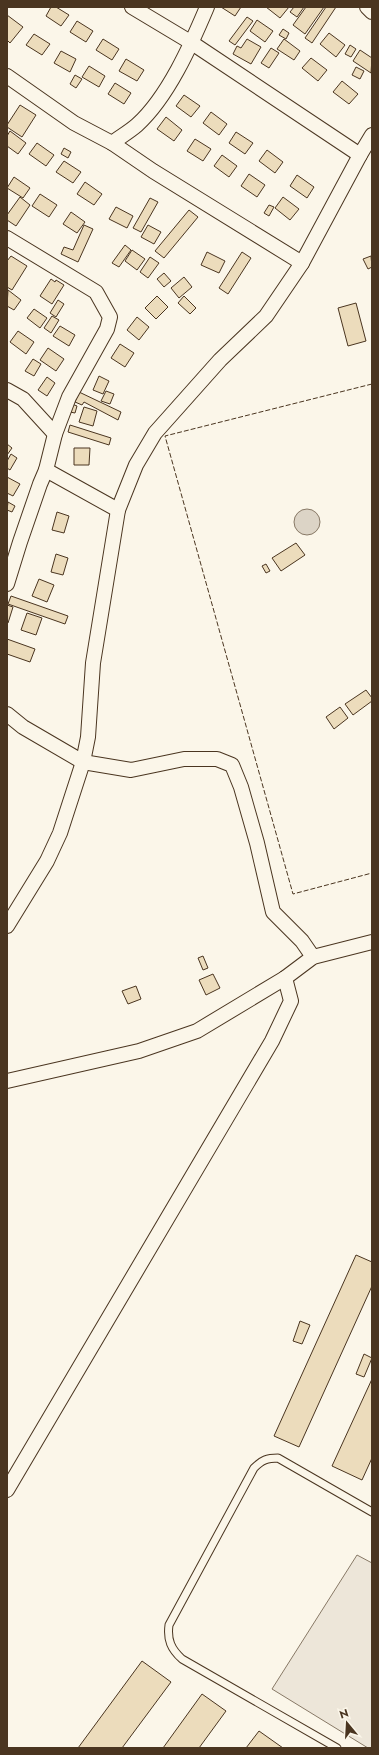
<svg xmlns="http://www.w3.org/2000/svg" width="379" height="1755" font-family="Jost,sans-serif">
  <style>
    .green { fill: #ede6d9; stroke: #887966 }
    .water { fill: #dcd4c6; stroke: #887966 }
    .building { fill: #ecdcbc; stroke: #4a3520 }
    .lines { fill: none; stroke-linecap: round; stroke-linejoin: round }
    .service-casing { stroke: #4a3520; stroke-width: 9 }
    .minor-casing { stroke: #4a3520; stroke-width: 16 }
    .service { stroke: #fbf6e9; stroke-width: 7 }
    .minor { stroke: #fbf6e9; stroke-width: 14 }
    .fence { stroke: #4a3520; stroke-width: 1; stroke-dasharray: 5 2; stroke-linecap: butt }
  </style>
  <rect width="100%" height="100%" fill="#fbf6e9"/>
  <path class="green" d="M357,1555L372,1563V1748H368L272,1689Z"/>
  <circle class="water" cx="307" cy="522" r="13"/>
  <g class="building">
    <path d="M51,7H56L69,15L61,26L46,16Z"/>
    <path d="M221,7H241L235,16Z"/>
    <path d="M266,7H289L280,18Z"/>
    <path d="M294,7H304L297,17L290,12Z"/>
    <path d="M306,7H324L305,34L293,25Z"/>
    <path d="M326,7H336L312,43L305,38Z"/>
    <path d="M7,15L23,27L10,43L7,40Z"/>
    <path d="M247,17L253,21L235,45L229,41Z"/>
    <path d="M257,20L273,31L265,42L250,31Z"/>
    <path d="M77,21L93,31L86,42L70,32Z"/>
    <path d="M283,29L289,33L286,39L279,35Z"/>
    <path d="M329,33L345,45L336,57L320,44Z"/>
    <path d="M34,34L50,44L42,55L26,45Z"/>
    <path d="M103,39L119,49L112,60L96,50Z"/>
    <path d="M247,39L261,47L251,64L233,54L237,46L241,48Z"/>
    <path d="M284,39L300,51L294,60L277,49Z"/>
    <path d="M350,45L356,49L351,57L345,54Z"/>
    <path d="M271,48L279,53L269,68L261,63Z"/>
    <path d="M360,50L372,58L371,73L353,61Z"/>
    <path d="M61,51L76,59L70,72L54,63Z"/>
    <path d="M311,58L327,70L318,81L302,68Z"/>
    <path d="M126,59L144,70L137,81L119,71Z"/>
    <path d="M89,66L105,76L99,87L82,77Z"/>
    <path d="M356,67L364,71L360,79L352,75Z"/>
    <path d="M75,75L82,79L76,88L70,84Z"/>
    <path d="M342,81L358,94L349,104L333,92Z"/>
    <path d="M115,83L131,93L124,104L108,94Z"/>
    <path d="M184,95L200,106L191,117L176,106Z"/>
    <path d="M20,105L36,115L22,137L7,127V125Z"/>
    <path d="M211,112L227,124L219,135L203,123Z"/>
    <path d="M166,117L182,130L174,141L157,129Z"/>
    <path d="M10,131L26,143L18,154L7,146V136Z"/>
    <path d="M236,132L253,143L245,154L229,143Z"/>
    <path d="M195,139L211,149L203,161L187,151Z"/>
    <path d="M37,143L54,155L46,166L29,154Z"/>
    <path d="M64,148L71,152L68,158L61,154Z"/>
    <path d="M267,150L283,162L275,173L259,161Z"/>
    <path d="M222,155L237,166L229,177L214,166Z"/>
    <path d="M64,161L81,172L73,183L56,172Z"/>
    <path d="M249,174L265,185L257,197L241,186Z"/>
    <path d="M297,175L314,187L307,198L290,186Z"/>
    <path d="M14,177L30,188L23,198L7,188Z"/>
    <path d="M85,182L102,194L94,205L77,194Z"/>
    <path d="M40,194L57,205L49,217L32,206Z"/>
    <path d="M20,197L30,205L16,226L7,220V215Z"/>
    <path d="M283,197L299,209L290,220L275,208Z"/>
    <path d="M150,198L158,202L141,232L133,228Z"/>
    <path d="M269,205L274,207L269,216L264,213Z"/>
    <path d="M116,207L133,216L127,228L109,219Z"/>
    <path d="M189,210L198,217L164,258L155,251Z"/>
    <path d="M71,212L85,222L77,233L63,224Z"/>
    <path d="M84,225L93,229L78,262L61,254L64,247L73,250Z"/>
    <path d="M148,225L161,232L154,244L141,237Z"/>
    <path d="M125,245L131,250L119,267L112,263Z"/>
    <path d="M132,250L145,259L137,270L125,261Z"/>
    <path d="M207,252L225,261L219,273L201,265Z"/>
    <path d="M242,252L251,258L228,294L219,288Z"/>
    <path d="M11,256L27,266L12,290L7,287V261Z"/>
    <path d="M371,256L372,267L368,269L363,259Z"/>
    <path d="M150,257L159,263L148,278L140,272Z"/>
    <path d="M164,273L171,281L164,287L157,279Z"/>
    <path d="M184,277L192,287L179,298L171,288Z"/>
    <path d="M51,279L55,282L56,280L64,285L52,304L40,296Z"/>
    <path d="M8,290L21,300L14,310L7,306Z"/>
    <path d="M157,296L168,307L156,319L145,308Z"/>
    <path d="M184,296L196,308L190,314L178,303Z"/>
    <path d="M58,300L64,304L56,317L50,313Z"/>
    <path d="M356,303L366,341L348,346L338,308Z"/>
    <path d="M34,309L47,318L40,328L27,318Z"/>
    <path d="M52,316L59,320L51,333L44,328Z"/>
    <path d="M137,317L149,327L139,340L127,330Z"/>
    <path d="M60,326L75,335L69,346L53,336Z"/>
    <path d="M18,331L34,342L26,354L10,342Z"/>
    <path d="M120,344L134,353L125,367L111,358Z"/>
    <path d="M48,348L64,359L56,371L40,360Z"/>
    <path d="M33,359L41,364L34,376L25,371Z"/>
    <path d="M99,376L109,381L103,394L93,390Z"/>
    <path d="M47,377L55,383L47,396L38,390Z"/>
    <path d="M106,391L114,394L110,404L101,401Z"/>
    <path d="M79,392L121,412L118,420L84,402L82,405L75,402Z"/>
    <path d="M72,404L77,406L75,413L70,412Z"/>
    <path d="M84,407L97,411L93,426L79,422Z"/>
    <path d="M70,425L111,438L109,445L68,432Z"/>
    <path d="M7,444L12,448L7,455Z"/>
    <path d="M74,448H90L89,465H74Z"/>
    <path d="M11,454L17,458L10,470L7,468V461Z"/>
    <path d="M7,477L20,484L13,496L7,493Z"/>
    <path d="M8,502L15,506L12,512L7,510Z"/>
    <path d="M57,512L69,516L64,533L52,530Z"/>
    <path d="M296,543L305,555L281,571L272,558Z"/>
    <path d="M56,554L68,558L63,575L51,572Z"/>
    <path d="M266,564L270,571L266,573L262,566Z"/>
    <path d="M39,579L54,585L47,602L32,596Z"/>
    <path d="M11,596L68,616L65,624L8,604Z"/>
    <path d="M7,605L13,607L8,623H7Z"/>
    <path d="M27,613L42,618L36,635L21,630Z"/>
    <path d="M7,639L35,649L30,662L7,654Z"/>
    <path d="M366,690L372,698V701L353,715L345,704Z"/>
    <path d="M340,707L348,718L334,729L326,717Z"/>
    <path d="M203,956L208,968L203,970L198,958Z"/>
    <path d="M213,974L220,988L206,995L199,980Z"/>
    <path d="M136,986L141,999L128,1004L122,991Z"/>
    <path d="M356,1255L372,1262V1286L299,1447L274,1436Z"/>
    <path d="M300,1321L310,1325L302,1344L293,1341Z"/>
    <path d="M364,1354L372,1358L364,1377L356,1374Z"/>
    <path d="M372,1379V1458L362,1480L332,1466Z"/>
    <path d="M142,1661L171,1682L122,1748H78Z"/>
    <path d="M202,1694L226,1711L199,1748H163Z"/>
    <path d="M259,1731L283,1748H246Z"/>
  </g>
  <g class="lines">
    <defs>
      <path id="service" d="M337,1748L182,1659C171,1649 167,1640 169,1625L254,1468C262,1460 267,1458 278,1458L372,1512"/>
      <g id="minor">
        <path d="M132,7L192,43L360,155"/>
        <path d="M367,7L372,12"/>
        <path d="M7,76L74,123L112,143L153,171L302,263"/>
        <path d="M112,143C120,137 129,132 137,125C168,97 191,45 207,7"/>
        <path d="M7,238L96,292L110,317L107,329L69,397L55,434L46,470L40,484L20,542L7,584"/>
        <path d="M7,390L23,399L55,434"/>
        <path d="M46,470L118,510"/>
        <path d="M7,714L23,727L83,762L131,770L184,759H217L232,765L241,787L257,843L273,912L302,941L313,957"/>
        <path d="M7,926L47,861L60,833L83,762L88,737L93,663L118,510L136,465L155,433L220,360L266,316L302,263L360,155L372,135"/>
        <path d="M7,1081L139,1051L197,1031L285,978L313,957L372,942"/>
        <path d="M7,1490L272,1041L291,1001L285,978"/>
      </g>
    </defs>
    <use href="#service" class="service-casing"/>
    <use href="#minor" class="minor-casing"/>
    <use href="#service" class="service"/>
    <use href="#minor" class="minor"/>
    <path class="fence" d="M372,384L165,436L293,894L372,873"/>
  </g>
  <rect width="379" height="1755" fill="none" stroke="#4a3520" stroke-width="16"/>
  <g transform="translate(347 1723) rotate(342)" stroke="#fbf6e9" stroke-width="3" paint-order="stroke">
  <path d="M0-3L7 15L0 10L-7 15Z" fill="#4a3520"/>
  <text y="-6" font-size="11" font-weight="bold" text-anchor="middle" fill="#4a3520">N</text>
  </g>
</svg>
